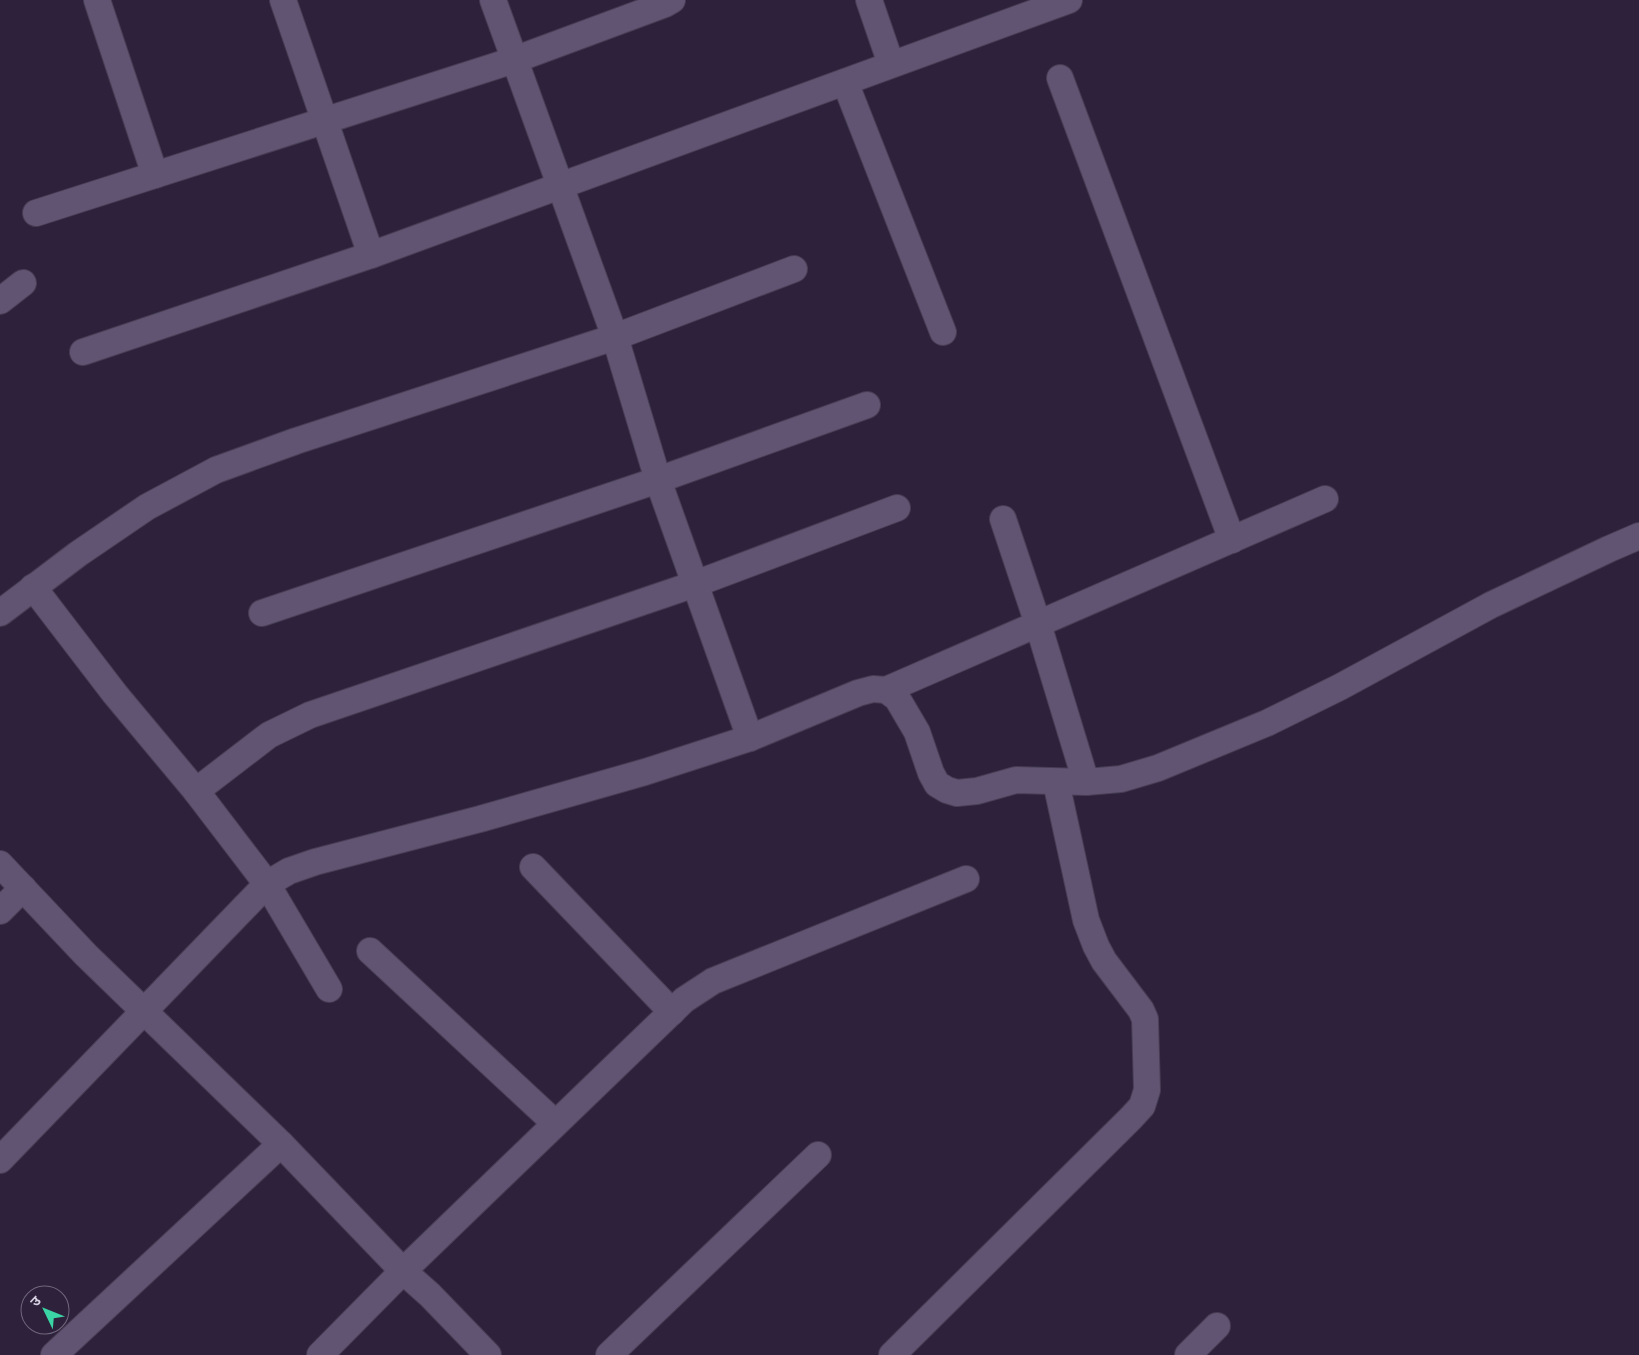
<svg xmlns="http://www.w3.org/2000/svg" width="1639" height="1355" font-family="'Asap Condensed','Noto Sans Devanagari',sans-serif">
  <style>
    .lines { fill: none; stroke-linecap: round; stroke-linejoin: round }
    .street-casing { stroke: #473d54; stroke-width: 28 }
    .street { stroke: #615472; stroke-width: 26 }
  </style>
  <rect width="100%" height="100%" fill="#2d213b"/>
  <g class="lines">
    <defs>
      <g id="street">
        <path d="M97,0L155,175"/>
        <path d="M283,0L371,255L1069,0"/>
        <path d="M493,0L615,337L658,480L750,738"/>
        <path d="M869,0L891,64"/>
        <path d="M1060,78L1232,540"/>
        <path d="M845,82L943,332"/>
        <path d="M36,213L514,60L665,4L672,0"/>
        <path d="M0,301L23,283"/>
        <path d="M83,352L371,255"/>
        <path d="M1003,519L1038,624L1086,782"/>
        <path d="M33,587L115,694L196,791L267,884L329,989"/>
        <path d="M0,613L78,554L147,507L216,470L296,441L615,337L794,269"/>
        <path d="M262,613L658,480L867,405"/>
        <path d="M886,690L1325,499"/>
        <path d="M196,791L269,735L310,715L695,584L897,508"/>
        <path d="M0,864L86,955L281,1144L403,1271L430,1295L488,1355"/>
        <path d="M533,867L672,1012"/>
        <path d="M0,911L23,888"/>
        <path d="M370,951L555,1123"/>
        <path d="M0,1160L267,884L289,871L315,862L480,819L645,772L750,738L858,693L873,689L886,690L897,698L917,732L931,773L937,784L947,790L957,793L977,791L1016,780L1086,782L1121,779L1158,768L1267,723L1340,687L1491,605L1609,549L1639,536"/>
        <path d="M54,1355L281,1144"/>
        <path d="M320,1355L403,1271L684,1000L713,981L966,879"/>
        <path d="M609,1355L818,1155"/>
        <path d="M892,1355L1131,1118L1142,1106L1147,1090L1145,1019L1141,1010L1104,961L1096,946L1086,920L1056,782"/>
        <path d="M1188,1355L1217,1326"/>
      </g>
    </defs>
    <use href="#street" class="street-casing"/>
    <use href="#street" class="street"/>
  </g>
  <g transform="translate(45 1310) rotate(313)"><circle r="24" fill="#2d213b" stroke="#71677d"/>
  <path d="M0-4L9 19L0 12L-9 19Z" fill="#3bd4a4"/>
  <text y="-8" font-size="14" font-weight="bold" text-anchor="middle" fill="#d6d0e1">उ</text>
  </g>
</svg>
